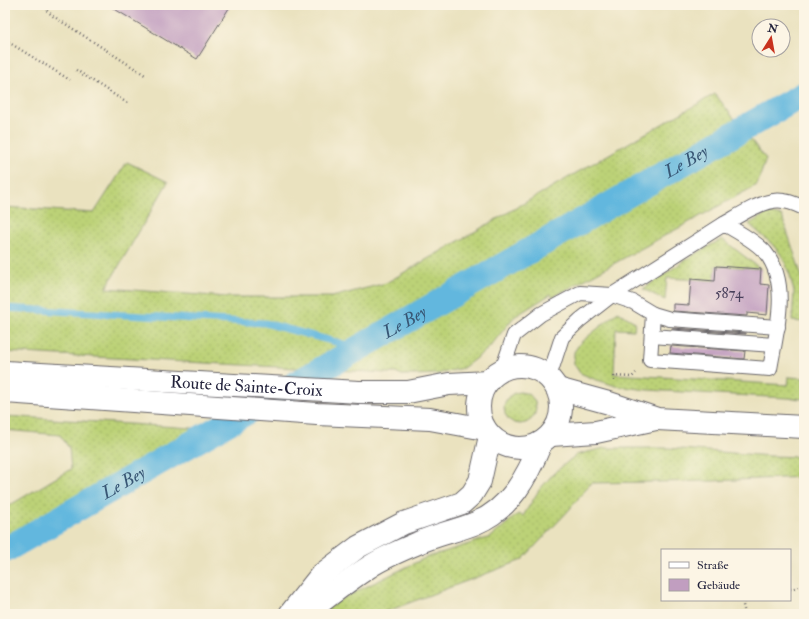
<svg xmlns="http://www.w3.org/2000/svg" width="809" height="619" font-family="'IM FELL Double Pica',serif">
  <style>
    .grass { fill: url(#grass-dots); stroke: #6f7a59 }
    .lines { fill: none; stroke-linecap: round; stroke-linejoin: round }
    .stream { stroke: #62b7de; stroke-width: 7 }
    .canal { stroke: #62b7de; stroke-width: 26 }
    .building { fill: #c19ec0 }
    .service-casing { stroke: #686569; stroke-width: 16 }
    .minor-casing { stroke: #686569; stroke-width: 24 }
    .secondary-casing { stroke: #686569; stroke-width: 24 }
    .path { stroke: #686569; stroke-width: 2.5; stroke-dasharray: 1 3; stroke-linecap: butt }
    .service { stroke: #fff; stroke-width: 14 }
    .minor { stroke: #fff; stroke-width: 22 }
    .secondary { stroke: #fff; stroke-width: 22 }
    .labels { text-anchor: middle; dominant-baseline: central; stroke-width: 3; stroke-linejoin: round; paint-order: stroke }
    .number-label { font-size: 15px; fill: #4a415c }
    .street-label { font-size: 17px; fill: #22223b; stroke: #fcf5e5 }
    .water-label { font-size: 18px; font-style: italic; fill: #385674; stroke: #fcf5e5 }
  </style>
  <defs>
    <pattern id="grass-dots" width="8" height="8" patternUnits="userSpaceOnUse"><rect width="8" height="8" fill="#bcd277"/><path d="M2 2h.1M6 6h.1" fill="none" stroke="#a1b468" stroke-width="1.8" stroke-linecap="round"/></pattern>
  </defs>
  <rect width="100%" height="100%" fill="#fcf5e5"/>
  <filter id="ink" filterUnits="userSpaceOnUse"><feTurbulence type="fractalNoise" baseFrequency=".025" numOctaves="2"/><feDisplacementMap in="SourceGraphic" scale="8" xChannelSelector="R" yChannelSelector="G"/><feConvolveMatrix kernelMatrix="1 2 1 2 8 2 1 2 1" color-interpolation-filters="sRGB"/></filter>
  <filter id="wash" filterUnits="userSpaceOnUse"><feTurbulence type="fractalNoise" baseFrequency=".012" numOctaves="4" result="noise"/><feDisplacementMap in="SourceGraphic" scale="16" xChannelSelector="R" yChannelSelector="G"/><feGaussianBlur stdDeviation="0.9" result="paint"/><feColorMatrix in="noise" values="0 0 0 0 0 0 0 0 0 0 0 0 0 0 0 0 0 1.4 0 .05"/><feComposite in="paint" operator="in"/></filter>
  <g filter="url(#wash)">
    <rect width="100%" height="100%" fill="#eae2bf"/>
    <g class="grass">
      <path d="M715,94L766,159L757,185L553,297L551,294L514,317L488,349L463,368L437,374L411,375H402L398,373H387L5,352V207L94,213L127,162L168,182L106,288L227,297H332L386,283L597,161Z"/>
      <path d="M768,213L782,216L804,283V322L792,321L794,292L790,275L783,257L772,244L749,224Z"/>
      <path d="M722,239L761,269L716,266L715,281L667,278L665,300L643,289L690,257Z"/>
      <path d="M618,312L635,322L634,330L616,329L614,374L788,385L789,377L804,378V399L647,390L616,386L594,379L580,373L574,364V352L580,343Z"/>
      <circle cx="520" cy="408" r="16"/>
      <path d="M5,416L207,429L5,545V508L71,469L69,448L60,435L5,430Z"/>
      <path d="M604,448H668L771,456L804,457V477L713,481L591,483L569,510L522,560L380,614H318L345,597L425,558L491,537L518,514L523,516L539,490L554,473L576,455Z"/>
    </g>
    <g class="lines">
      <path class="stream" d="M5,308L265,323L358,348"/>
      <path class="canal" id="s1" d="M5,550L804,94"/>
    </g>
    <g id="blocks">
      <g class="building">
        <path d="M108,5H231L197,59Z"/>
        <path d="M716,266L761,269L760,284L769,285L767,315L747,313V316L673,311V304L689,305L691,279L715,281Z"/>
        <path d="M672,328L746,333V334L672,329Z"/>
        <path d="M671,346L745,351L744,359L670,353Z"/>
      </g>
    </g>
  </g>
  <g filter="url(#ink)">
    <use href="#blocks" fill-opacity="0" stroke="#686569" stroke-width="1"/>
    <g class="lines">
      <defs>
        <g id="service">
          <path d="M724,224C740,215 756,204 773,201C783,199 796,204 804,208"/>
          <path d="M653,314L670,319L778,327"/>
          <path d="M652,336L774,345"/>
          <path d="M502,370L514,335L541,314L580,293L612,295L724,224C735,230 757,243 765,252C791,283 776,333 770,369L650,360L653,314L633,302L612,295L580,320L562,337L549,377"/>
        </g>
        <g id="minor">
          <path d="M290,614L321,575L358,547L404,523L462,503L472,494L480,481L490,436"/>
          <path d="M306,614L313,608C331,594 350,579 369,567C384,557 402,550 418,543C437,534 457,531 476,523C511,508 527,477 541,443"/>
        </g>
        <g id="secondary">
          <circle cx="520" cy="407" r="41"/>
          <path id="s2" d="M5,372L359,392H408L449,384L488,382"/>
          <path d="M558,389L609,403L657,419L804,427"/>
          <path d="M5,392L317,414L430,419L485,429"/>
          <path d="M551,435L596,432L656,419"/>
        </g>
      </defs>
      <use href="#service" class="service-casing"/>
      <use href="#minor" class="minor-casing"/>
      <use href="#secondary" class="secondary-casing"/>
      <g class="path">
        <path d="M41,5L53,16L145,75"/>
        <path d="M5,40L70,80"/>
        <path d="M76,70L127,103"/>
        <path d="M614,381V376L632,377L636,373"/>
        <path d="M790,589L804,586"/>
        <path d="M745,614L743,605L746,600"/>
      </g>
      <use href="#service" class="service"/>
      <use href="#minor" class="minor"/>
      <use href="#secondary" class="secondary"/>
    </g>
  </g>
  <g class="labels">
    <g class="number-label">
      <text x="729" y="293">5874</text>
    </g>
    <g class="street-label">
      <text stroke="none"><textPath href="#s2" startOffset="242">Route de Sainte-Croix</textPath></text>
    </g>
    <g class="water-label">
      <text stroke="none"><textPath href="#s1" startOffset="784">Le Bey</textPath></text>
      <text stroke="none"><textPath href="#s1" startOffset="460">Le Bey</textPath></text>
      <text stroke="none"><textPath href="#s1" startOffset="136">Le Bey</textPath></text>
    </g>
  </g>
  <rect width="809" height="619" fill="none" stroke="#fcf5e5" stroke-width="20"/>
  <rect x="661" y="549" width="130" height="52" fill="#fcf5e5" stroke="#a5a1a1"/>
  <rect x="669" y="562" width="20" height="6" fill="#ffffff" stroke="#a5a1a1"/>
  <text x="697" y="569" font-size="12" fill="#22223b">Straße</text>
  <rect x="669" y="579" width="20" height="12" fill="#c19ec0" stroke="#a5a1a1"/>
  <text x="697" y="589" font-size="12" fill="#22223b">Gebäude</text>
  <g transform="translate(771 38) rotate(11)"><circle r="19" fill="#fcf5e5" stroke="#a5a1a1"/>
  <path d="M0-3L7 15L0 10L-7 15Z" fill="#c8321e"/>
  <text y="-6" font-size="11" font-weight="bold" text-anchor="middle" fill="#22223b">N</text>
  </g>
</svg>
